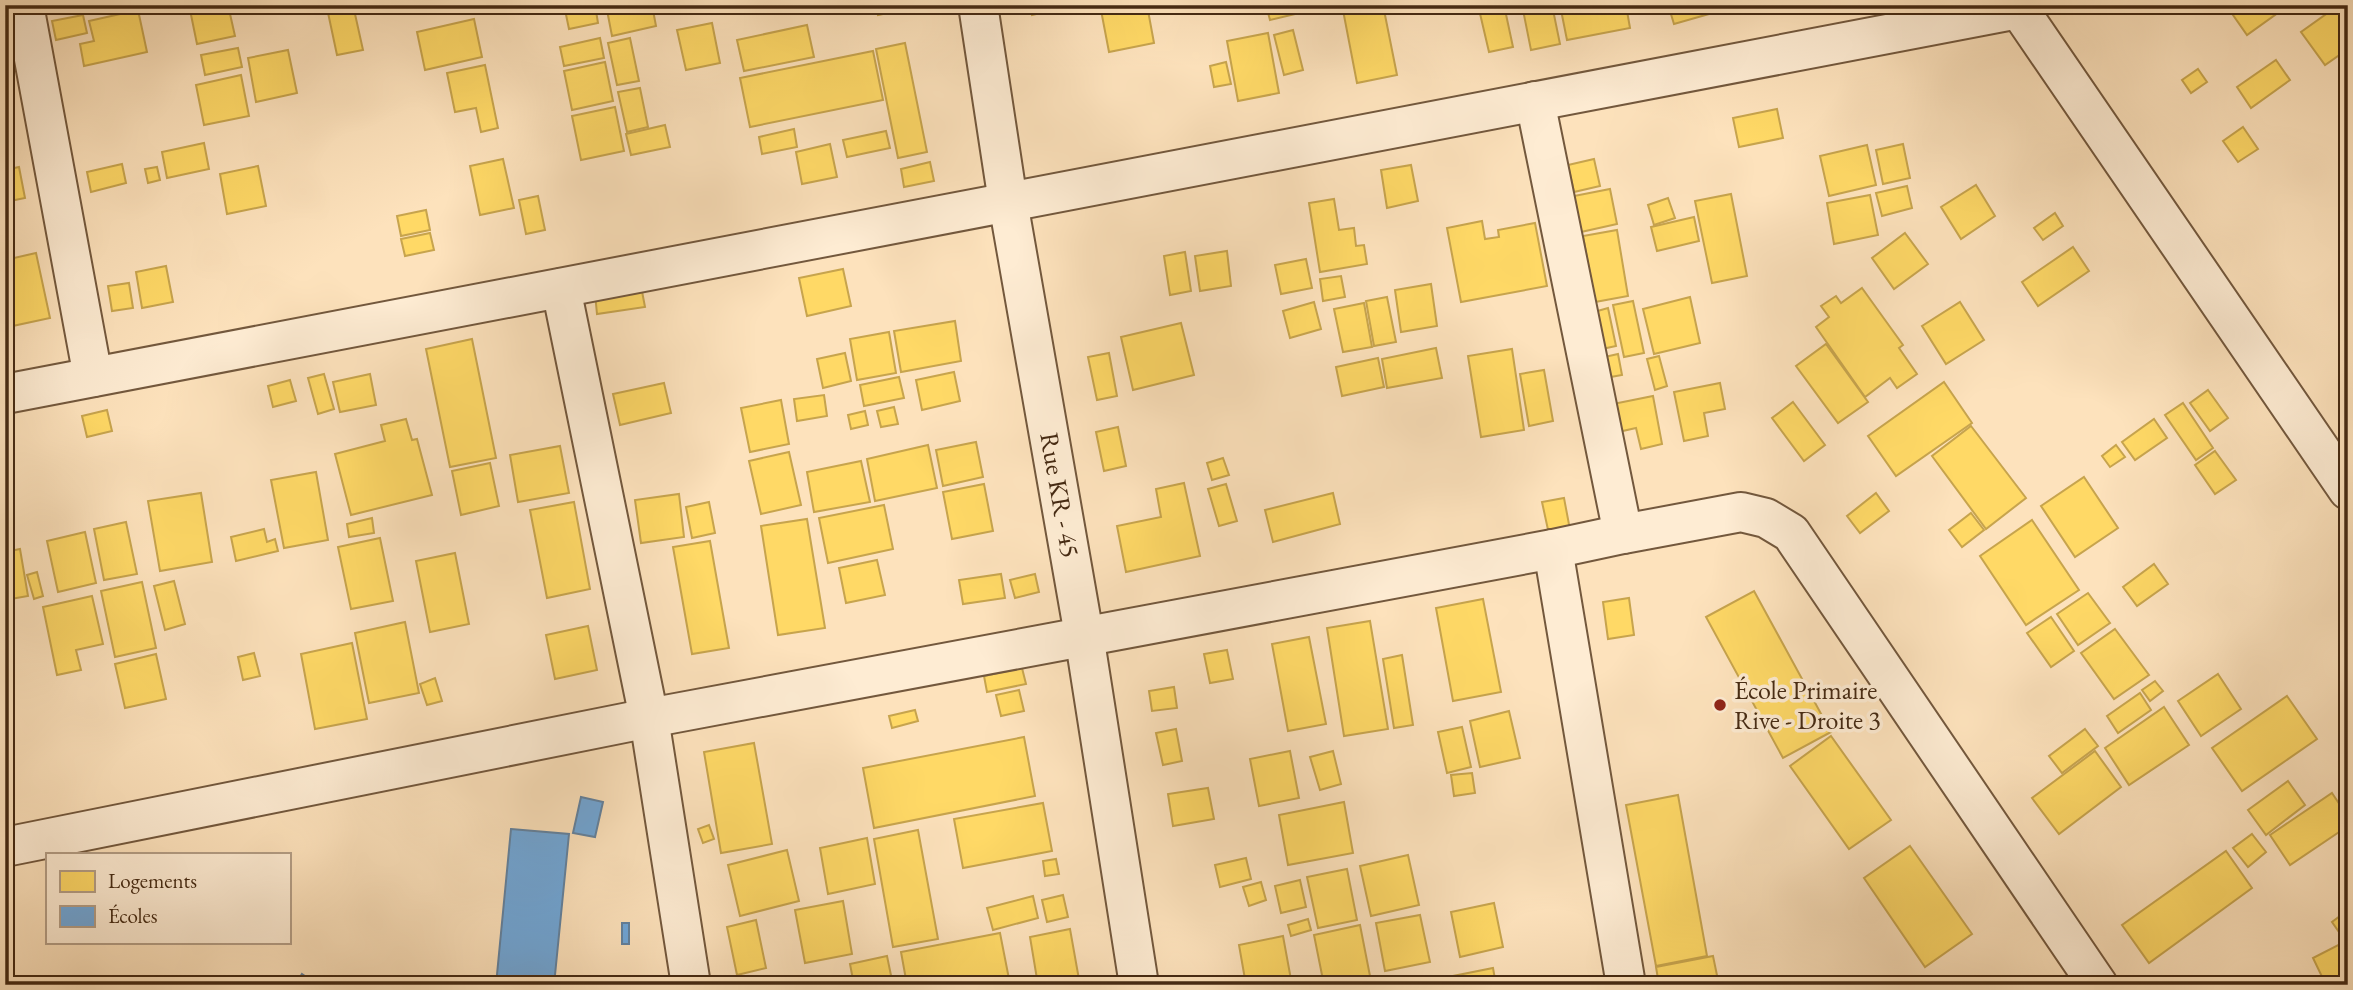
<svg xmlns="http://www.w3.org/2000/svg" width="2353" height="990" font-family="'EB Garamond',serif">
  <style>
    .homes { fill: #ffd966; stroke: #c7a44d; stroke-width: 2 }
    .schools { fill: #6fa8dc; stroke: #6282a0; stroke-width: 2 }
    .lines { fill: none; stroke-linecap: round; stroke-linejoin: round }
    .minor-casing { stroke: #73583d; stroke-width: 42 }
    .minor { stroke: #feecd3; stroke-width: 38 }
    .poi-dot { fill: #8f2418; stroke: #feecd3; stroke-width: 2.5 }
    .labels { text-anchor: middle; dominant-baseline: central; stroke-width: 7; stroke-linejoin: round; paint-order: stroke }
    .street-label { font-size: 26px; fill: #452a13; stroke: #feecd3 }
    .poi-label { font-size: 26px; fill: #452a13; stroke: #feecd3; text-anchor: start }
  </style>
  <rect width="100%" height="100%" fill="#fde2bc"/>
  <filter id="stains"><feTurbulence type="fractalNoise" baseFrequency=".00286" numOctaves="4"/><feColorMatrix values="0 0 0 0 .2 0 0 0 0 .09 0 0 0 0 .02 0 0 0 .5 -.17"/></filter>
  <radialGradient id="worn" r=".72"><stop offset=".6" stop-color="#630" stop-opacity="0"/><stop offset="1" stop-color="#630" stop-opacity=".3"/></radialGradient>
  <g class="homes">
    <path d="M189,5H228L235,36L197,44Z"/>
    <path d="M340,5H353L363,50L337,55L327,8Z"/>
    <path d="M564,5H595L598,23L569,29Z"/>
    <path d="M606,5H652L656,26L612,36Z"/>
    <path d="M876,5H922V6L878,15Z"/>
    <path d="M1030,5H1074L1032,15Z"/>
    <path d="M1100,5H1147L1154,43L1109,52Z"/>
    <path d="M1266,5H1310L1312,10L1270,20Z"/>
    <path d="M1342,5H1383L1397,75L1357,83Z"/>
    <path d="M1478,5H1504L1513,47L1489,52Z"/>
    <path d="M1522,5H1552L1560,44L1531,50Z"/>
    <path d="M1560,5H1626L1630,28L1567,40Z"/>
    <path d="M1707,5L1709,14L1674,24L1670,11L1690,5Z"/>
    <path d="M2226,5H2284L2286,7L2247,35Z"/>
    <path d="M2339,5L2348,17V49L2325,65L2301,32Z"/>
    <path d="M138,10L147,52L84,66L80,44L94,41L89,21Z"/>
    <path d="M83,15L87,33L56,40L52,21Z"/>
    <path d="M474,19L482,57L425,70L417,32Z"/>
    <path d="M712,23L720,63L686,70L677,30Z"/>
    <path d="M807,25L814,57L744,71L737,40Z"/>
    <path d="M1293,30L1303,70L1284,75L1274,35Z"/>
    <path d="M1268,33L1279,93L1238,101L1227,41Z"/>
    <path d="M600,38L604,58L564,66L560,47Z"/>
    <path d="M630,38L639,81L617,85L608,43Z"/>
    <path d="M905,43L927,152L898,158L876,49Z"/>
    <path d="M238,48L242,67L205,75L201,55Z"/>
    <path d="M288,50L297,93L256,102L248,58Z"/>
    <path d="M873,51L883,100L750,127L740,78Z"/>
    <path d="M2276,60L2290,80L2251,108L2237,87Z"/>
    <path d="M605,62L613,101L572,110L564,71Z"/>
    <path d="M1226,62L1231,84L1214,87L1210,66Z"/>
    <path d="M485,65L498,128L481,132L476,108L455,112L447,73Z"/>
    <path d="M2198,69L2207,82L2191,93L2182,80Z"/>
    <path d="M241,75L249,116L204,125L196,85Z"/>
    <path d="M640,88L648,127L627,132L618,92Z"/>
    <path d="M615,107L624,151L581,160L572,116Z"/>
    <path d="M1777,109L1783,138L1739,147L1733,118Z"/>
    <path d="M665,125L670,147L631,155L626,134Z"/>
    <path d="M2243,127L2258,149L2238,162L2223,141Z"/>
    <path d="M794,129L797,147L762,154L759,137Z"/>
    <path d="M886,131L890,148L847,157L843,140Z"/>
    <path d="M204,143L209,169L167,178L162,152Z"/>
    <path d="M830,144L837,177L802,184L796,152Z"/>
    <path d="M1903,144L1910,178L1883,184L1876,150Z"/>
    <path d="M1867,145L1876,185L1829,196L1820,156Z"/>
    <path d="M503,159L514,208L480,215L470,166Z"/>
    <path d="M1594,159L1600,186L1574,192L1568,165Z"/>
    <path d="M930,162L934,181L904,187L901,169Z"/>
    <path d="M122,164L126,183L91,192L87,172Z"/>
    <path d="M1411,165L1418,201L1387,208L1381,170Z"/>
    <path d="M258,166L266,206L227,214L220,174Z"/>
    <path d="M19,167L25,198L5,202V170Z"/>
    <path d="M157,167L160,180L148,183L145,169Z"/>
    <path d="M1976,185L1995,216L1961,239L1941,207Z"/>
    <path d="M1907,186L1912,208L1882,216L1876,193Z"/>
    <path d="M1610,189L1617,224L1581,232L1574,196Z"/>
    <path d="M1731,194L1747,276L1712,283L1695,201Z"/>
    <path d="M1870,195L1878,235L1834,244L1827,203Z"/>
    <path d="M538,196L545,230L526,234L519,200Z"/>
    <path d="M1668,198L1675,218L1654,225L1648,205Z"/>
    <path d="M1334,199L1339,230L1354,228L1356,246L1364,245L1367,264L1320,272L1309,203Z"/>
    <path d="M426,210L430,230L401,236L397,216Z"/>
    <path d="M2055,213L2063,226L2043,240L2034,228Z"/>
    <path d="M1694,217L1699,241L1657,251L1651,227Z"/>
    <path d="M1482,221L1485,239L1499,237L1498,230L1535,223L1547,286L1461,302L1447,228Z"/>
    <path d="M1617,230L1628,296L1595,302L1583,236Z"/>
    <path d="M430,233L434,250L405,256L401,239Z"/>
    <path d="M1905,233L1928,264L1894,289L1872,258Z"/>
    <path d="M2073,247L2089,271L2038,306L2022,282Z"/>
    <path d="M1227,251L1231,286L1200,291L1195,256Z"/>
    <path d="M1185,252L1191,291L1170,295L1164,256Z"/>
    <path d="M36,253L50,318L8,327L5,313V260Z"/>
    <path d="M1306,259L1312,288L1281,294L1275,265Z"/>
    <path d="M166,266L173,302L142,308L136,272Z"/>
    <path d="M843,269L851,306L807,316L799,278Z"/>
    <path d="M1341,276L1345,297L1323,301L1320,279Z"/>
    <path d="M129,283L133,308L112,311L108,286Z"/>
    <path d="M1431,284L1437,326L1401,332L1395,290Z"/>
    <path d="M641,286L645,307L597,314L595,293Z"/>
    <path d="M1862,288L1903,345L1899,348L1917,374L1897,388L1890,378L1865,397L1816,327L1829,317L1821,306L1836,296L1841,303Z"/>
    <path d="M1387,297L1396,342L1374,346L1366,301Z"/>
    <path d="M1690,297L1700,343L1654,354L1643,309Z"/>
    <path d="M1633,301L1644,353L1624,357L1613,305Z"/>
    <path d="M1314,302L1321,329L1290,338L1283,311Z"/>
    <path d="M1960,302L1984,340L1946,364L1922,326Z"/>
    <path d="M1364,303L1372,347L1343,352L1334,309Z"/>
    <path d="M1608,308L1616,346L1602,349L1594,312Z"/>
    <path d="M955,321L961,361L901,372L894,331Z"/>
    <path d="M1181,323L1194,375L1133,390L1121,337Z"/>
    <path d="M889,332L896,373L857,380L850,339Z"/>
    <path d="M472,339L496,458L450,467L426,349Z"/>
    <path d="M1826,344L1868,402L1838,423L1796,366Z"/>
    <path d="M1436,348L1442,378L1387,388L1382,359Z"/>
    <path d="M1512,349L1524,430L1481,437L1468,356Z"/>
    <path d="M845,353L851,381L823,388L817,359Z"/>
    <path d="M1109,353L1117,396L1097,400L1088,357Z"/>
    <path d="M1618,354L1622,375L1605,378L1600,358Z"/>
    <path d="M1659,356L1667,386L1655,390L1647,359Z"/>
    <path d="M1378,358L1384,387L1342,396L1336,367Z"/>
    <path d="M1544,370L1553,421L1529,426L1520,374Z"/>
    <path d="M954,372L960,401L922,410L916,380Z"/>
    <path d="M324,374L334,409L318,414L308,378Z"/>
    <path d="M370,374L376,405L340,412L333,382Z"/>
    <path d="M899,377L904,398L864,406L860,385Z"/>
    <path d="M290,380L296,401L273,407L268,386Z"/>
    <path d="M1944,382L1972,423L1896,476L1868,436Z"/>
    <path d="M664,383L671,413L620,425L613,394Z"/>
    <path d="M1720,383L1725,409L1704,413L1708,436L1684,441L1674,392Z"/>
    <path d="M2208,390L2228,418L2210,431L2190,403Z"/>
    <path d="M824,395L827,416L797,421L794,399Z"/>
    <path d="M1653,396L1662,444L1641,449L1636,428L1614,433L1608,405Z"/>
    <path d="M781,400L789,444L750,452L741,408Z"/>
    <path d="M1793,402L1825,445L1804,461L1772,418Z"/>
    <path d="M2183,403L2213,448L2196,460L2165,415Z"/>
    <path d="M894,407L898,424L881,427L877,411Z"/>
    <path d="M107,410L112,431L87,437L82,416Z"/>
    <path d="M865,411L868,425L851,429L848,415Z"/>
    <path d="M406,419L412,440L417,439L432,495L351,515L335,454L385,441L381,425Z"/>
    <path d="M2154,419L2167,438L2135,460L2122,442Z"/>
    <path d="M1971,426L2026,498L1986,529L1932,456Z"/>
    <path d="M1118,427L1126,466L1104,471L1096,432Z"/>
    <path d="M976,442L983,477L943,486L936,450Z"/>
    <path d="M928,445L937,488L875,501L867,459Z"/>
    <path d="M2116,445L2125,457L2110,467L2102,456Z"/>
    <path d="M560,446L569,493L518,502L510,455Z"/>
    <path d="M2215,451L2236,480L2215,494L2195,465Z"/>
    <path d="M789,452L801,505L761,514L749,461Z"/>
    <path d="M1223,458L1229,475L1212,480L1207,463Z"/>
    <path d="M861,461L870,502L814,512L807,472Z"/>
    <path d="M490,463L499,506L461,515L452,471Z"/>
    <path d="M316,472L328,540L284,548L271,480Z"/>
    <path d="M2084,477L2118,528L2075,557L2041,506Z"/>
    <path d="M1184,483L1200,556L1126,572L1117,526L1161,517L1156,489Z"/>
    <path d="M984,484L993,531L952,539L943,492Z"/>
    <path d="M1226,484L1237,521L1219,526L1208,489Z"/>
    <path d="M201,493L212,562L160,571L148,501Z"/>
    <path d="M1333,493L1340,524L1273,542L1265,510Z"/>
    <path d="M1876,493L1889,511L1860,533L1847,516Z"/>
    <path d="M679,494L684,537L641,543L635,500Z"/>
    <path d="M1564,498L1571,535L1550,539L1542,502Z"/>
    <path d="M574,502L590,589L547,598L530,510Z"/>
    <path d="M709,502L715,533L692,538L686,507Z"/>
    <path d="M884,505L893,549L828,563L819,518Z"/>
    <path d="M1971,513L1984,530L1962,547L1949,530Z"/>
    <path d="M372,518L374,533L349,537L347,524Z"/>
    <path d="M807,519L825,628L778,635L761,526Z"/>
    <path d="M2032,520L2079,590L2026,625L1980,556Z"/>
    <path d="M126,522L137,574L104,580L94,529Z"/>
    <path d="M264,529L267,542L275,539L278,551L236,561L231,537Z"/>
    <path d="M85,532L96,583L58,592L47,541Z"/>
    <path d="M380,538L393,601L351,609L338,547Z"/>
    <path d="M710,541L729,648L692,654L673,547Z"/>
    <path d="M20,549L28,596L5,600V552Z"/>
    <path d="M455,553L469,624L430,632L416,561Z"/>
    <path d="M877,560L885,595L846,603L839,568Z"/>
    <path d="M2154,564L2168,584L2137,606L2123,587Z"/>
    <path d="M37,572L43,596L34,599L27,575Z"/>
    <path d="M1001,574L1005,598L963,604L959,580Z"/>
    <path d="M1035,574L1039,592L1015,598L1010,580Z"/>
    <path d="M174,581L185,624L165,630L154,586Z"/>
    <path d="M142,582L156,648L115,657L101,591Z"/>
    <path d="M1754,591L1831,732L1783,758L1706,617Z"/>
    <path d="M2088,593L2110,623L2078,645L2057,614Z"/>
    <path d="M92,596L103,644L76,650L81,670L57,675L43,607Z"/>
    <path d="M1629,598L1634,635L1608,639L1603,602Z"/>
    <path d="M1483,599L1501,692L1453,701L1436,608Z"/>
    <path d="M2051,617L2074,651L2051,667L2027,633Z"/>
    <path d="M1370,621L1388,729L1344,736L1327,628Z"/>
    <path d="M405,622L419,693L369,703L355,633Z"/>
    <path d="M588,626L597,670L555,679L546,635Z"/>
    <path d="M2115,629L2149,675L2114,699L2081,653Z"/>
    <path d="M1309,637L1326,724L1288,731L1272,644Z"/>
    <path d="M352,643L367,719L315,729L301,654Z"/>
    <path d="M1227,650L1233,679L1210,683L1204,654Z"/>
    <path d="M254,653L260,676L243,680L238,657Z"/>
    <path d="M156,654L166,699L125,708L115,664Z"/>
    <path d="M1402,655L1413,725L1394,728L1383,659Z"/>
    <path d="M1022,668L1026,684L987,692L984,676Z"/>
    <path d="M2218,674L2241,709L2201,736L2178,701Z"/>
    <path d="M435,678L442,701L427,705L420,684Z"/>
    <path d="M2155,681L2163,691L2150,701L2142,690Z"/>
    <path d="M1174,687L1177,708L1152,711L1149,691Z"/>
    <path d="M1019,690L1024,711L1001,716L996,695Z"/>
    <path d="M2140,693L2151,710L2118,733L2107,716Z"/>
    <path d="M2287,696L2317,739L2242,791L2212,748Z"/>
    <path d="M2164,707L2189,745L2129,785L2105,748Z"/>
    <path d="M915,710L918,721L892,728L889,716Z"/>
    <path d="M1509,711L1520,758L1480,767L1470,721Z"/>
    <path d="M1462,727L1471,767L1447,773L1438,732Z"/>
    <path d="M1176,729L1182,761L1163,765L1156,733Z"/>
    <path d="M2085,729L2098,746L2062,773L2049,756Z"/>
    <path d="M1831,736L1891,820L1849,849L1790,766Z"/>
    <path d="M1024,737L1035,796L874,828L863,768Z"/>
    <path d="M754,743L772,844L721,853L704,752Z"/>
    <path d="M1290,751L1299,798L1259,806L1250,759Z"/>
    <path d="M1333,751L1341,784L1320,790L1310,757Z"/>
    <path d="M2095,751L2121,787L2059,834L2032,798Z"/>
    <path d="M1472,773L1475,793L1454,796L1451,775Z"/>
    <path d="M2288,781L2305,805L2266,835L2248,810Z"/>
    <path d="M1208,788L1214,819L1173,826L1168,794Z"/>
    <path d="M2332,793L2348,817V826L2290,865L2270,835Z"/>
    <path d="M1678,795L1707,956L1656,966L1626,805Z"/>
    <path d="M1344,802L1353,853L1288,865L1279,815Z"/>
    <path d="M1043,803L1052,851L963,868L954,819Z"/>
    <path d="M709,825L714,839L703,843L698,829Z"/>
    <path d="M918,830L938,939L893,947L874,839Z"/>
    <path d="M2252,834L2266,852L2248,867L2233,848Z"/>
    <path d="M867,838L875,884L828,894L820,848Z"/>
    <path d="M1910,846L1972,934L1925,967L1864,878Z"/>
    <path d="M787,850L799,901L740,916L728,865Z"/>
    <path d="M2226,851L2252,888L2149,963L2122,925Z"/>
    <path d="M1408,855L1419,905L1371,916L1360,866Z"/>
    <path d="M1246,858L1251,879L1220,887L1215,865Z"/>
    <path d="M1056,859L1059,874L1045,876L1043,861Z"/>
    <path d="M1347,869L1357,920L1318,928L1307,877Z"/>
    <path d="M1300,880L1306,907L1281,913L1275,886Z"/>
    <path d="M1261,882L1266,900L1249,906L1243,887Z"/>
    <path d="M1063,895L1068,917L1047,922L1042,900Z"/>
    <path d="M1033,896L1038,918L993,930L987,908Z"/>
    <path d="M843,901L852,954L805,963L795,910Z"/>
    <path d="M1494,903L1503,947L1460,957L1451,912Z"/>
    <path d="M2348,910V945L2332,922Z"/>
    <path d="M1420,915L1430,962L1385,971L1376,923Z"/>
    <path d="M1308,919L1311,930L1291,936L1288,925Z"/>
    <path d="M756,920L766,968L737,975L727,927Z"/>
    <path d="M1360,925L1370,976L1324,985L1314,935Z"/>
    <path d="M1070,929L1080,985H1038L1030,937Z"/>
    <path d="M1000,933L1010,984L907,985L901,952Z"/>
    <path d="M1283,936L1292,985H1246L1239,945Z"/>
    <path d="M2346,941L2348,945V985H2326L2313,958Z"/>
    <path d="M887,956L893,985H854L850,964Z"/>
    <path d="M1713,956L1719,985H1659L1656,967Z"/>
    <path d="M1493,968L1496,985H1408Z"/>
    <path d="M2285,979L2286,985H2268Z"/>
  </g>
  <g class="schools">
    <path d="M581,797L603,802L595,837L573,833Z"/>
    <path d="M511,829L569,834L554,985H496Z"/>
    <rect x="622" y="923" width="7" height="21"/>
    <path d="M302,974L318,985H295Z"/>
  </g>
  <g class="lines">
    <defs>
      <g id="minor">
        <path d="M24,5L93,377"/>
        <path d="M978,5L1008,202L1084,635L1139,985"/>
        <path d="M2016,5L2348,490"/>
        <path d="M1535,101L1623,534"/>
        <path d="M561,288L649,718L691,985"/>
        <path d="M5,394L2018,9"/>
        <path d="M1553,549L1626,985"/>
        <path d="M5,847L649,718L1553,549L1623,534L1741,512L1766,518L1791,533L2098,985"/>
      </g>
    </defs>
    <use href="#minor" class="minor-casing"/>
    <use href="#minor" class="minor"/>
  </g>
  <circle class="poi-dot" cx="1720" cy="705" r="7"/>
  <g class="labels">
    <g class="street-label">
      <text transform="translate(1060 495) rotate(80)">Rue KR - 45</text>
    </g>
    <g class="poi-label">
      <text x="1734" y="690">École Primaire<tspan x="1734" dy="30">Rive - Droite 3</tspan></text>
    </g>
  </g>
  <rect width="2353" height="990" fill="none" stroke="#fde2bc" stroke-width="28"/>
  <rect x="7" y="7" width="2339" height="976" fill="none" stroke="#452a13" stroke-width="3.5"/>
  <rect x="14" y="14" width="2325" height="962" fill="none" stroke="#452a13" stroke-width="2"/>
  <rect x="46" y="853" width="245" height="91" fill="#feecd3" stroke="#b49e86" stroke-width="2"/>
  <rect x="60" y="871" width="35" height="21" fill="#ffd966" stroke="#b49e86" stroke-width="2"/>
  <text x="108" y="888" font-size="21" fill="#452a13">Logements</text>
  <rect x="60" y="906" width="35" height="21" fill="#6fa8dc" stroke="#b49e86" stroke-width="2"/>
  <text x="108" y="923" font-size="21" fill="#452a13">Écoles</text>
  <rect width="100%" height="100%" filter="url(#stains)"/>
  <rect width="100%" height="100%" fill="url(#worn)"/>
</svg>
